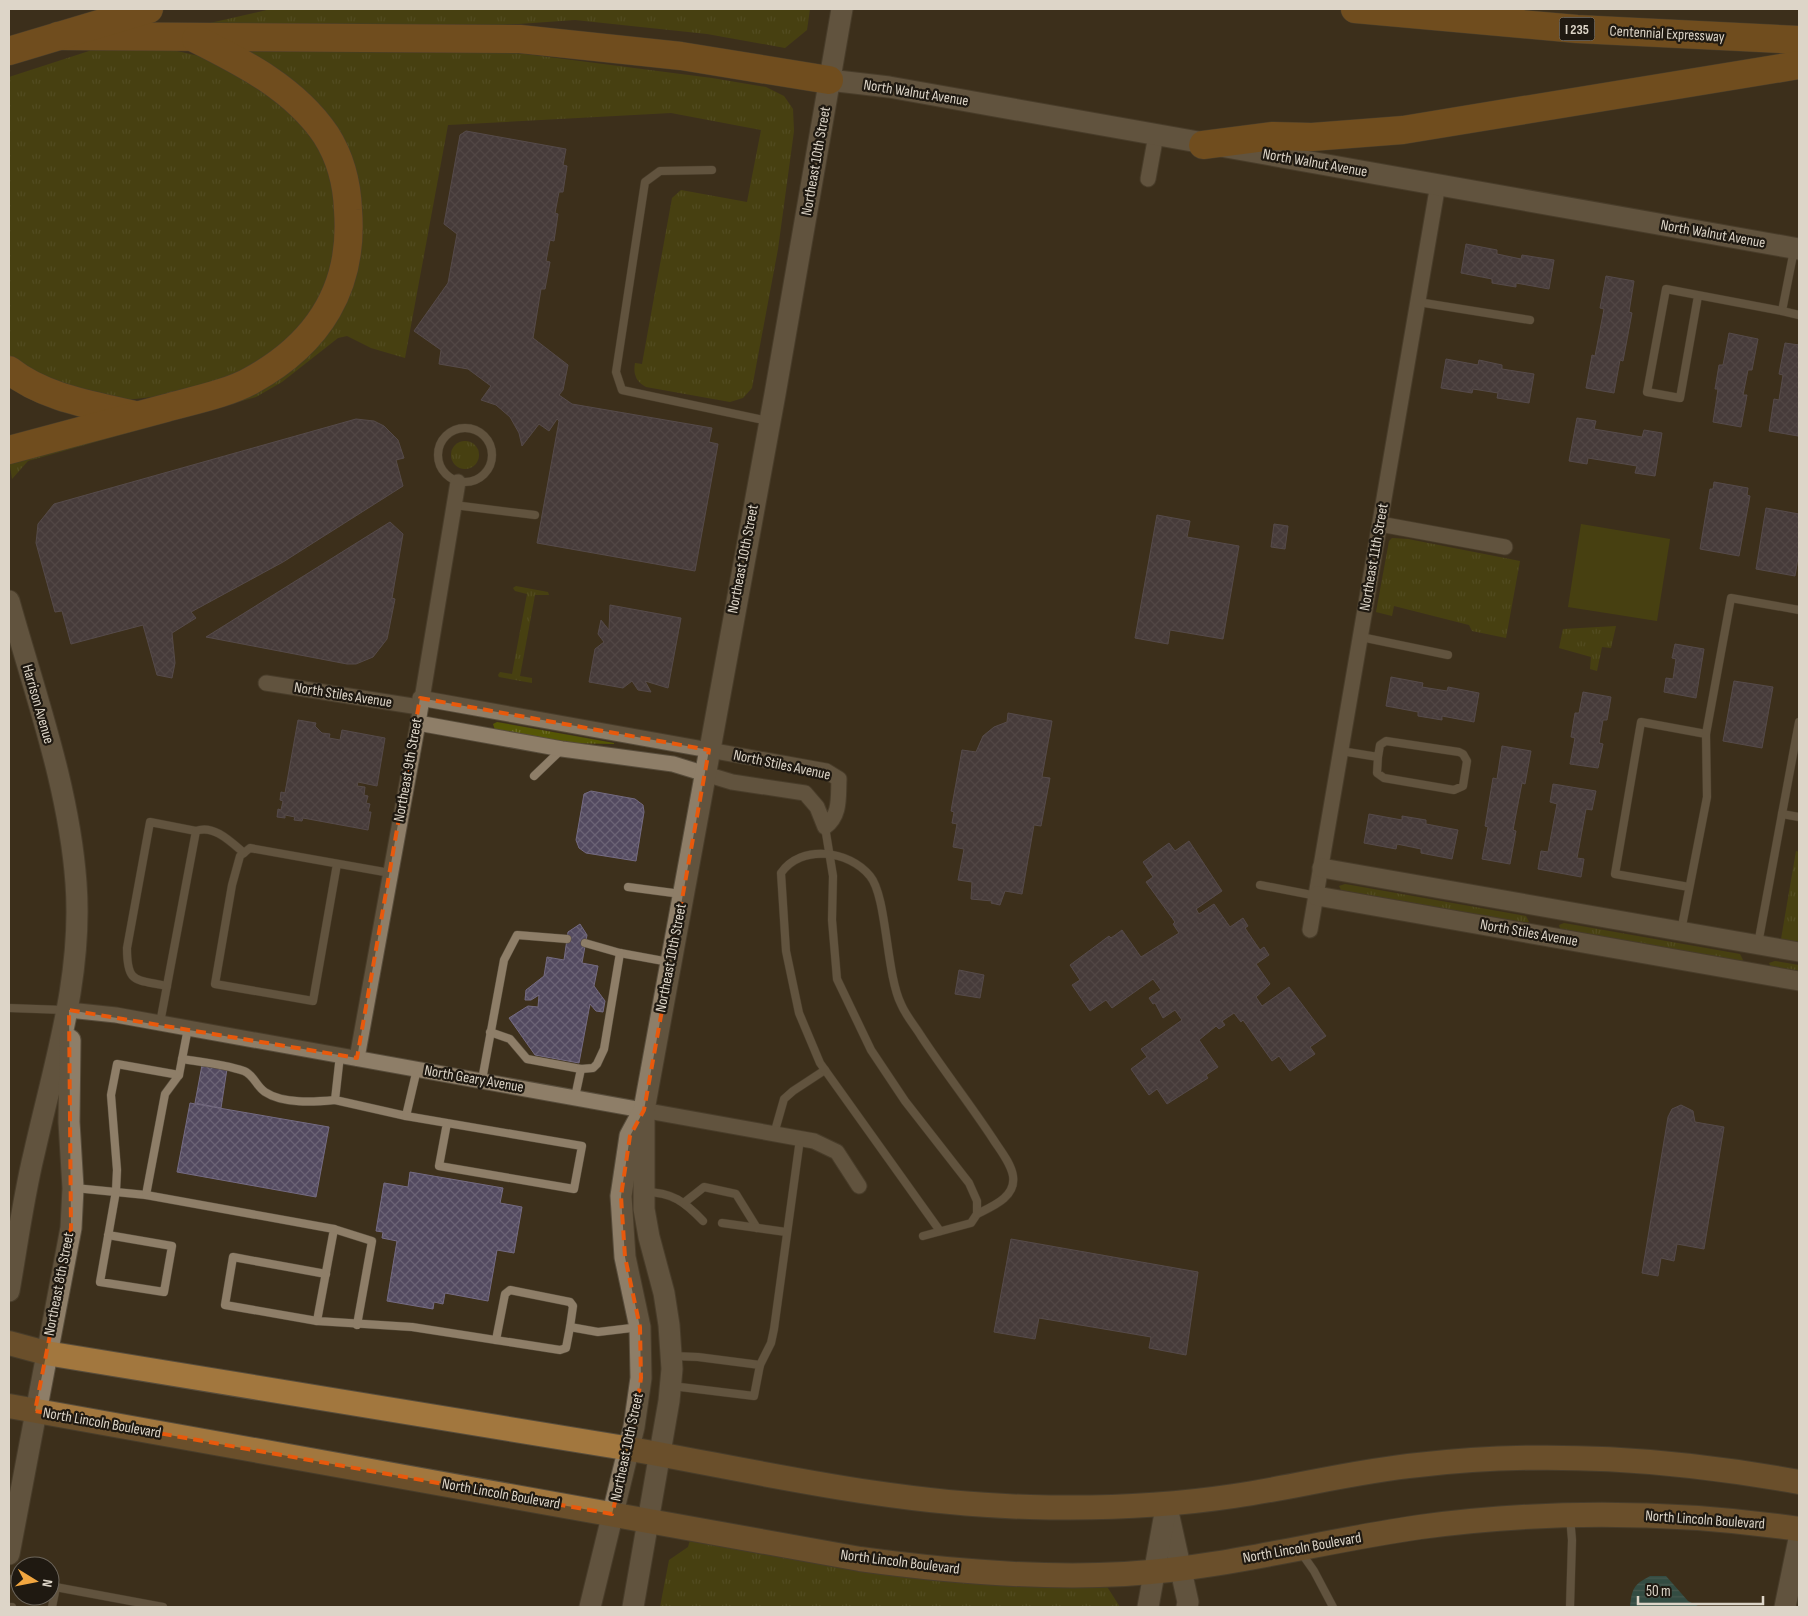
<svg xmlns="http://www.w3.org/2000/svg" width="1808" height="1616" font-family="'Sofia Sans Condensed',sans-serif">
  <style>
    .grass { fill: url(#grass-tufts) }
    .pitch { fill: #555605 }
    .water { fill: url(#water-rules) }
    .building { fill: url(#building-cross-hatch); stroke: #746b82 }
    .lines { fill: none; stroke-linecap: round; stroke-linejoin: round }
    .service-casing { stroke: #584d3c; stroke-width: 9 }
    .minor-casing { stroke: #584d3c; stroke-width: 17 }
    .tertiary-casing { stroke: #584d3c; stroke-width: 21 }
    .secondary-casing { stroke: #584d3c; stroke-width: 23 }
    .primary-casing { stroke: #584d3c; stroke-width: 26 }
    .motorway-casing { stroke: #584d3c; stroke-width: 29 }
    .service { stroke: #8e7e68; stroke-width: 8 }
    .minor { stroke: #8e7e68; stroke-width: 15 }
    .tertiary { stroke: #8e7e68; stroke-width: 19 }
    .secondary { stroke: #8e7e68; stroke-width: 21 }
    .primary { stroke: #a2773e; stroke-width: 24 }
    .motorway { stroke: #af7222; stroke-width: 28 }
    .marked { fill: none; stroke: #e8590c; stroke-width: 4; stroke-dasharray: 10 6; stroke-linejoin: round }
    .labels { text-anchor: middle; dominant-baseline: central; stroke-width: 4.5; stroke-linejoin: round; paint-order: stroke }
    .shield { fill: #1f1911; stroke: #a49d91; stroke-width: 1 }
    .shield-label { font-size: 14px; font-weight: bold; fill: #ddd5c8 }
    .street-label { font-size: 15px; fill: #ddd5c8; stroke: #1f1911 }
  </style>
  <defs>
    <pattern id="grass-tufts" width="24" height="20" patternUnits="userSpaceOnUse" patternTransform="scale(1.25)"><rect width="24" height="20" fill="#555605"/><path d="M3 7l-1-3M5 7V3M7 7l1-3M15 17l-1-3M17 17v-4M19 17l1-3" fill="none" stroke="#6d6d28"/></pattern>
    <pattern id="water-rules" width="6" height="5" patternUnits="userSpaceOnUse" patternTransform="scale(1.25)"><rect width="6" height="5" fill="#296f72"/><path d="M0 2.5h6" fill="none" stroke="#52898b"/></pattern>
    <pattern id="building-cross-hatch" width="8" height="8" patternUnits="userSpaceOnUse" patternTransform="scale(1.25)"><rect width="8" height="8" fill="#534a60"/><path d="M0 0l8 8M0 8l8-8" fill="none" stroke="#6b6375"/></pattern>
  </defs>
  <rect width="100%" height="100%" fill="#3d301c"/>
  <g class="grass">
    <path d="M271,9H810L807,30L785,48L707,34L575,20L434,30L211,28L210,23Z"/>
    <path d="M97,46L168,49L199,56L230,68L286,105L325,156L340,212L329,285L295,338L232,378L161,396L126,400L92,397L9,361V77L89,51Z"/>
    <path d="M244,46L472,47L712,78L766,87L784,96L793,109L794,131L778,249L752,388L743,398L730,402L646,387C636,382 633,374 635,363L642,364L672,198L681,190L747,202L761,130L671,113L448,125L405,358L371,348L347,336L338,338L282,382L256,397L28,461L12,479L9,460L314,344L354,179Z"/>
    <circle cx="465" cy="455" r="14"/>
    <path d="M1392,538L1408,539L1520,561L1506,638L1472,631L1469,625L1394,606L1392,616L1376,612L1389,541Z"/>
    <path d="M516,586L548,592L549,595H535L520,676L532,678V683L499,677L498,675L500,672L512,674L527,594L515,591L513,588Z"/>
    <path d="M1616,626L1611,648L1602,647L1597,671L1590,669L1591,657L1559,648L1563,629Z"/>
    <path d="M497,722L614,743V744L565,743L495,730L493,724Z"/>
    <path d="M1796,851L1799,852V943L1781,939Z"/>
    <path d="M1345,884L1526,916L1529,922L1525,923L1341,890L1339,886Z"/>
    <path d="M1564,923L1740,954L1743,960L1739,962L1560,929L1559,925Z"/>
    <path d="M1775,961L1799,965V973L1771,967L1769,963Z"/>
    <path d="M690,1540L1106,1585L1120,1607H660L669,1560L688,1547Z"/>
  </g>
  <path class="pitch" d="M1581,524L1670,539L1657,621L1568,607Z"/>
  <path class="water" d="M1650,1576H1666L1688,1601L1700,1607H1630C1632,1589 1633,1585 1650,1576Z"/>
  <g class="building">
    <path d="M466,131L566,149L563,165L567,166L563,192H559L555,213L558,214L554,241L550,240L546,261L550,262L545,289H541L533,338L568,365L563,390L559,395L572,404L712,428L709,442L718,444L695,571L537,543L559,421L557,419L549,431L539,424L522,446L519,433L510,417L496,405L481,400L491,386L468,369L439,364L441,350L414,331L448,283L457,234L444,224L460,135Z"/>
    <path d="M1466,244L1497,250V254L1521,259L1522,255L1554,260L1549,289L1516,283V287L1492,283V279L1461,273Z"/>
    <path d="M1606,276L1634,281L1629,312L1632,313L1623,361L1620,360L1614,393L1586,388L1592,355L1595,356L1604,309L1600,308Z"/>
    <path d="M1729,333L1758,339L1752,370H1748L1743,395H1747L1741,427L1713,422L1718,389H1715L1719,365H1723Z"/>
    <path d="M1785,343L1799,345L1798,436L1769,431L1774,399L1779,400L1783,375L1779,374Z"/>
    <path d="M1446,359L1478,365L1479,360L1502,365V369L1534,374L1529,403L1497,398L1498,393L1473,389L1472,393L1441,388Z"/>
    <path d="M1577,418L1596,421L1594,429L1642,437L1644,430L1662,433L1655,476L1635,473L1637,466L1588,458L1587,464L1569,461Z"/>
    <path d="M356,419L374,421L384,426L398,440L404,458L396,460L403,486L283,562L191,612L196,618L172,633L175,663L172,678L157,675L143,625L71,644L62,611L55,612L36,543L38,524L54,504Z"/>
    <path d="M1714,482L1748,488L1747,495L1750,496L1739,556L1700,549L1710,489H1713Z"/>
    <path d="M1766,508L1799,514V552L1795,576L1756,569Z"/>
    <path d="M1157,515L1190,521L1187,537L1239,546L1223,639L1170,630L1168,644L1135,638Z"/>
    <path d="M390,522L403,534L392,598L395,599L387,639L373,657L356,664H347L206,637Z"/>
    <path d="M1274,524L1288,526L1285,549L1271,547Z"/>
    <path d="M610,605L681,618L668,688L645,681L651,692L638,690L632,681L623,688L589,682L595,649L604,642L598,634L601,620L609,630Z"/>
    <path d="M1675,644L1704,649L1696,698L1664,692L1666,678L1673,679L1676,659L1672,658Z"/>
    <path d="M1391,677L1423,683L1422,687L1447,691L1448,687L1479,693L1474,722L1442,716V720L1418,716V712L1386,706Z"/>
    <path d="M1734,681L1773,687L1762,748L1723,741Z"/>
    <path d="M1583,692L1611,697L1607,720H1603L1599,743L1603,744L1598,768L1570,764L1575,738L1571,737L1575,713H1579Z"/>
    <path d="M1008,713L1052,721L1042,777L1050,778L1041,826L1034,825L1022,894L1005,891L1000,905L991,903L992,901L971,899L972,882L958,880L964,849L953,847L957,824L952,823L954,812L951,811L962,750L976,752L983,736L994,727L1007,722Z"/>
    <path d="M298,720L316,723L315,726L322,733L330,734L329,738L340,740L342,730L385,738L377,786L358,782L357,786L365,787L364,795L368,796L366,803L370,804L368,812H371L368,830L303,818L302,821L294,820L295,817L285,815V818L277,817L278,809L281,810L283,801L280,800L281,792L285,793Z"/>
    <path d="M1502,746L1531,751L1525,784L1522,783L1513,830L1516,831L1510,864L1482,859L1488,827L1485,826L1493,778L1497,779Z"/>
    <path d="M1553,784L1596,791L1592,810L1586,809L1577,858L1584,859L1581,877L1538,869L1541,851L1548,852L1557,804L1550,802Z"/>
    <path d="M591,791L635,799L643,805L644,812L636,861L586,853L579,848L576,840L584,794Z"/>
    <path d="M1369,814L1402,820V816L1426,820V824L1458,830L1452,859L1421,853V849L1397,844L1396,849L1364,843Z"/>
    <path d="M1189,841L1222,891L1196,909L1199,914L1214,904L1230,927L1243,918L1248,926L1245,928L1260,950L1264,947L1269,955L1256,964L1270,984L1256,997L1262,1006L1289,987L1326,1036L1310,1047L1315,1054L1290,1071L1279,1056L1272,1061L1243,1020L1241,1022L1234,1013L1222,1021L1225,1025L1219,1029L1216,1026L1199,1040L1218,1067L1206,1075L1208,1078L1167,1104L1157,1089L1149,1095L1131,1069L1147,1057L1141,1049L1182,1020L1175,1010L1163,1018L1155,1003L1153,1004L1149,998L1161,990L1153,979L1112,1008L1106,1000L1090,1011L1072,985L1080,980L1070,965L1109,936L1111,938L1122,930L1141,957L1179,933L1173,924L1175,922L1146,882L1153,877L1143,862L1169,843L1175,851Z"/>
    <path d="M580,924L587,935L582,963L598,966L594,986L605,1001L603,1012L596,1011L590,1004L579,1063L535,1055L509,1018L528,1006L538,1007L539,995L531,1000H525L526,990L544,976L547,957L564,960L568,932Z"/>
    <path d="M959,970L984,975L980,998L955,994Z"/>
    <path d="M202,1065L227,1069L221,1108L195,1103Z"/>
    <path d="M190,1103L329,1127L316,1197L177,1172Z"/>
    <path d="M1681,1105L1693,1111L1695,1122L1724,1127L1704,1249L1677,1244L1674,1261L1661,1258L1658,1276L1642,1273L1668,1117L1672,1109Z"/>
    <path d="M410,1172L503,1188L500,1203L522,1207L514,1253L497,1250L488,1301L445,1293L443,1304L434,1302L433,1309L387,1301L397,1241L382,1238L383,1232L376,1231L384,1183L408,1187Z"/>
    <path d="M1011,1239L1198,1272L1186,1355L1149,1348L1151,1337L1039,1318L1035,1339L994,1332Z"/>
  </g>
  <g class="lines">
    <defs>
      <g id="service">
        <path d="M712,170L660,171L645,182L616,372L622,390L768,421"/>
        <path d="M1794,250L1782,311L1799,315"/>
        <path d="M1698,296L1680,398L1647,392L1666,289L1782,311"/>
        <path d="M1418,302L1530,320"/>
        <circle cx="465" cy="455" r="27"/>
        <path d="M454,505L535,515"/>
        <path d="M1361,637L1448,655"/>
        <path d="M1341,751L1378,757L1380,745L1386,741L1459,752L1463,754L1467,761L1463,786L1454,790L1384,778L1377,773L1378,757"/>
        <path d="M534,776L562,749"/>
        <path d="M1782,814L1799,817"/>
        <path d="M825,827L833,876L832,920L837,979L871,1050L905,1101L969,1183L977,1201V1214L971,1223L923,1236"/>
        <path d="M337,864L313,1001L215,984L232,885L240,856L250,848L390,873"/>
        <path d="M1260,885L1317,896"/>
        <path d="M628,887L681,894"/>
        <path d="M1689,887L1615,874L1641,722L1706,734"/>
        <path d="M1681,931L1707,797L1706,734L1731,598L1799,610"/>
        <path d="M585,943L620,953L669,962"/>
        <path d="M1758,944L1799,722"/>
        <path d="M167,986C135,979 127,984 127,948L150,822L196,831"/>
        <path d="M9,1008L64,1010"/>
        <path d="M160,1023L196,831C214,824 232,843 244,853"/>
        <path d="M490,1032L510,1039L527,1059L581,1069L593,1068L597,1064L604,1049L620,953"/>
        <path d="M340,1055L335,1100L406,1116L417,1069"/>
        <path d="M182,1059C202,1062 224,1064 244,1071C254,1075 256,1086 265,1092C283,1104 314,1102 335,1100"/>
        <path d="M482,1080L504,960L517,935L567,939"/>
        <path d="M575,1097L581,1069"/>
        <path d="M406,1116L582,1146L574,1189L439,1166L447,1123"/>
        <path d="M774,1134L784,1099L793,1091L825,1070"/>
        <path d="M75,1188L146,1195L334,1229L317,1321L412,1327L560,1350L566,1348L570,1327L598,1332L640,1327"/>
        <path d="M645,1192C672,1192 685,1202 703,1221"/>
        <path d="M146,1195L165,1094L179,1075L188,1028"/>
        <path d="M685,1202L704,1187L736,1194L757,1228"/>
        <path d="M722,1223L786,1232"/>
        <path d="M334,1229L372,1241L357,1325"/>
        <path d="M940,1231L820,1063L799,1013L786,951L781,873C801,844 849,850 870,876C887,896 886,974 901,1004C906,1016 915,1026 921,1036C944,1071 970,1104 993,1139C1000,1150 1011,1163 1013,1176C1016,1197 993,1206 977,1214"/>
        <path d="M108,1235L172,1246L164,1292L100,1282L116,1191L117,1170L111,1095L117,1064L179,1075"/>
        <path d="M317,1321L225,1305L233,1257L326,1274"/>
        <path d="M496,1340L505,1294L510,1290L570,1302L573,1306L570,1327"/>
        <path d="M673,1356L698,1357L760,1365"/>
        <path d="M672,1386L754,1396L760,1365L771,1343L774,1329L800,1139"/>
        <path d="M1570,1517L1572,1540L1570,1607"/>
        <path d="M1300,1551L1314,1571L1333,1607"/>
        <path d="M9,1579L20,1581"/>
        <path d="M50,1586L163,1607"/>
        <path d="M9,1607H12"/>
        <path d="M52,1607L56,1587"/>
      </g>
      <g id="minor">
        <path d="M1148,179L1156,135"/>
        <path d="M1380,524L1505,547"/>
        <path d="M266,683L419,707"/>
        <path d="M418,723L562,749L673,764L732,782L805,793L817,807L825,827C841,815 838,797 839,779L826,771L420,698"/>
        <path d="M1310,930L1438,184"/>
        <path d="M69,1010L116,1015L814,1141L837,1152L859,1186"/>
        <path d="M357,1058L418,723L458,482"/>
      </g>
      <g id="tertiary">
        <path d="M1322,868L1799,952"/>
        <path d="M1317,896L1799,981"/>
      </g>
      <g id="secondary">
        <path d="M829,80L889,87L1799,249"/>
        <path d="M9,601C35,694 69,787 76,883C83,977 54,1064 34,1154C23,1199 17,1246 9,1291"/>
        <path d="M1166,1503L1188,1602L1187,1607"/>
        <path d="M9,1554L71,1228L73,1188L69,1122L70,1040"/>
        <path d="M590,1607L634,1427L641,1378L640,1327L625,1257L621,1196L630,1136L644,1110"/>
        <path d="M633,1607L669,1401L672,1369L669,1325L664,1293L649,1237L644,1209V1110L775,394L842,9"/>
        <path d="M1148,1607L1165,1513"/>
        <path d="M1785,1607L1799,1539"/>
      </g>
      <g id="primary">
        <path d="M9,1343L46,1353C239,1386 432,1415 625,1448C760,1472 893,1504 1030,1507C1098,1509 1167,1506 1234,1496C1296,1487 1356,1471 1418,1465C1547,1450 1672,1459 1799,1482"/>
        <path d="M9,1406L860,1559C947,1571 1037,1579 1125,1574C1225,1568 1322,1541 1420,1527C1546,1510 1674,1511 1799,1529"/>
      </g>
      <g id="motorway">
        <path d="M1355,9L1577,29L1799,40"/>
        <path d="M58,36L520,39L681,56L829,80"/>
        <path d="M9,51L149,9"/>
        <path d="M1203,145L1273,136L1312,137L1403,130L1799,65"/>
        <path d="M9,370C44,398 93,405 135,415"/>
        <path d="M9,450C61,436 114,422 166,408C191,401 230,393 252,380C319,343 354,287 348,210C347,184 340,157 326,135C295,89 244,63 196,39"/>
      </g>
    </defs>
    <use href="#service" class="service-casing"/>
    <use href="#minor" class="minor-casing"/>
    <use href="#tertiary" class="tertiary-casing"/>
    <use href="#secondary" class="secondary-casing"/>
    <use href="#primary" class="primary-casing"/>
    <use href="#motorway" class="motorway-casing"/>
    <use href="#service" class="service"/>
    <use href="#minor" class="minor"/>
    <use href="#tertiary" class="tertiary"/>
    <use href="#secondary" class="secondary"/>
    <use href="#primary" class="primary"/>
    <use href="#motorway" class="motorway"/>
  </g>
  <path d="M0 0H1808V1616H0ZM420,698L709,750L644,1110L630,1136L621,1196L625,1257L640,1327L641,1378L634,1427L612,1514L35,1411L71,1228L69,1010L357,1058Z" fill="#3d301c" fill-opacity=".55" fill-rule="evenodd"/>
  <path class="marked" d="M420,698L709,750L644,1110L630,1136L621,1196L625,1257L640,1327L641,1378L634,1427L612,1514L35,1411L71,1228L69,1010L357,1058Z"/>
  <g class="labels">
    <rect class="shield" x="1559.5" y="17.5" width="35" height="23" rx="4"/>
    <g class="shield-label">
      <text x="1577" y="29">I 235</text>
    </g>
    <g class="street-label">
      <text transform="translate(1667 34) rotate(3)">Centennial Expressway</text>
      <text transform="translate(916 93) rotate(9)">North Walnut Avenue</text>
      <text transform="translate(816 161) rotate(-80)">Northeast 10th Street</text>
      <text transform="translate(1315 163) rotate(10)">North Walnut Avenue</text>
      <text transform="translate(1713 234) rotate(10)">North Walnut Avenue</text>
      <text transform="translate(1374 557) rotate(-80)">Northeast 11th Street</text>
      <text transform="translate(743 559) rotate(-79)">Northeast 10th Street</text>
      <text transform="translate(343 695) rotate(9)">North Stiles Avenue</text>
      <text transform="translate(38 704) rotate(74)">Harrison Avenue</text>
      <text transform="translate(782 765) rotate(12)">North Stiles Avenue</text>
      <text transform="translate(408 770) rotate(-80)">Northeast 9th Street</text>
      <text transform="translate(1529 933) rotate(10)">North Stiles Avenue</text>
      <text transform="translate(671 958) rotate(-79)">Northeast 10th Street</text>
      <text transform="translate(474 1079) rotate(10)">North Geary Avenue</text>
      <text transform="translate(59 1284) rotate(-79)">Northeast 8th Street</text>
      <text transform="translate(102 1423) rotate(10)">North Lincoln Boulevard</text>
      <text transform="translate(627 1447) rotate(-78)">Northeast 10th Street</text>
      <text transform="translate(501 1494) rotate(10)">North Lincoln Boulevard</text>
      <text transform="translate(1705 1520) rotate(4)">North Lincoln Boulevard</text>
      <text transform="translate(1302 1548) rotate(-10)">North Lincoln Boulevard</text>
      <text transform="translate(900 1562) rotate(7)">North Lincoln Boulevard</text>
    </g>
  </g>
  <rect width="1808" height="1616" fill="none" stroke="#ddd5c8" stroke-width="20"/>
  <g transform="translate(35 1581) rotate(100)"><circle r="24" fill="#1f1911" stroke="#6b645a"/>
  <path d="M0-4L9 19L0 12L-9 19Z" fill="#f1a640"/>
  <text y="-8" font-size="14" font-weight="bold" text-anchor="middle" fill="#ddd5c8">N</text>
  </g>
  <path d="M1638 1596v8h125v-8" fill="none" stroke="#ddd5c8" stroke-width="2.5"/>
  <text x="1646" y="1596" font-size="15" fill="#ddd5c8" stroke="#1f1911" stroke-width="4" paint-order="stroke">50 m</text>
</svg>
